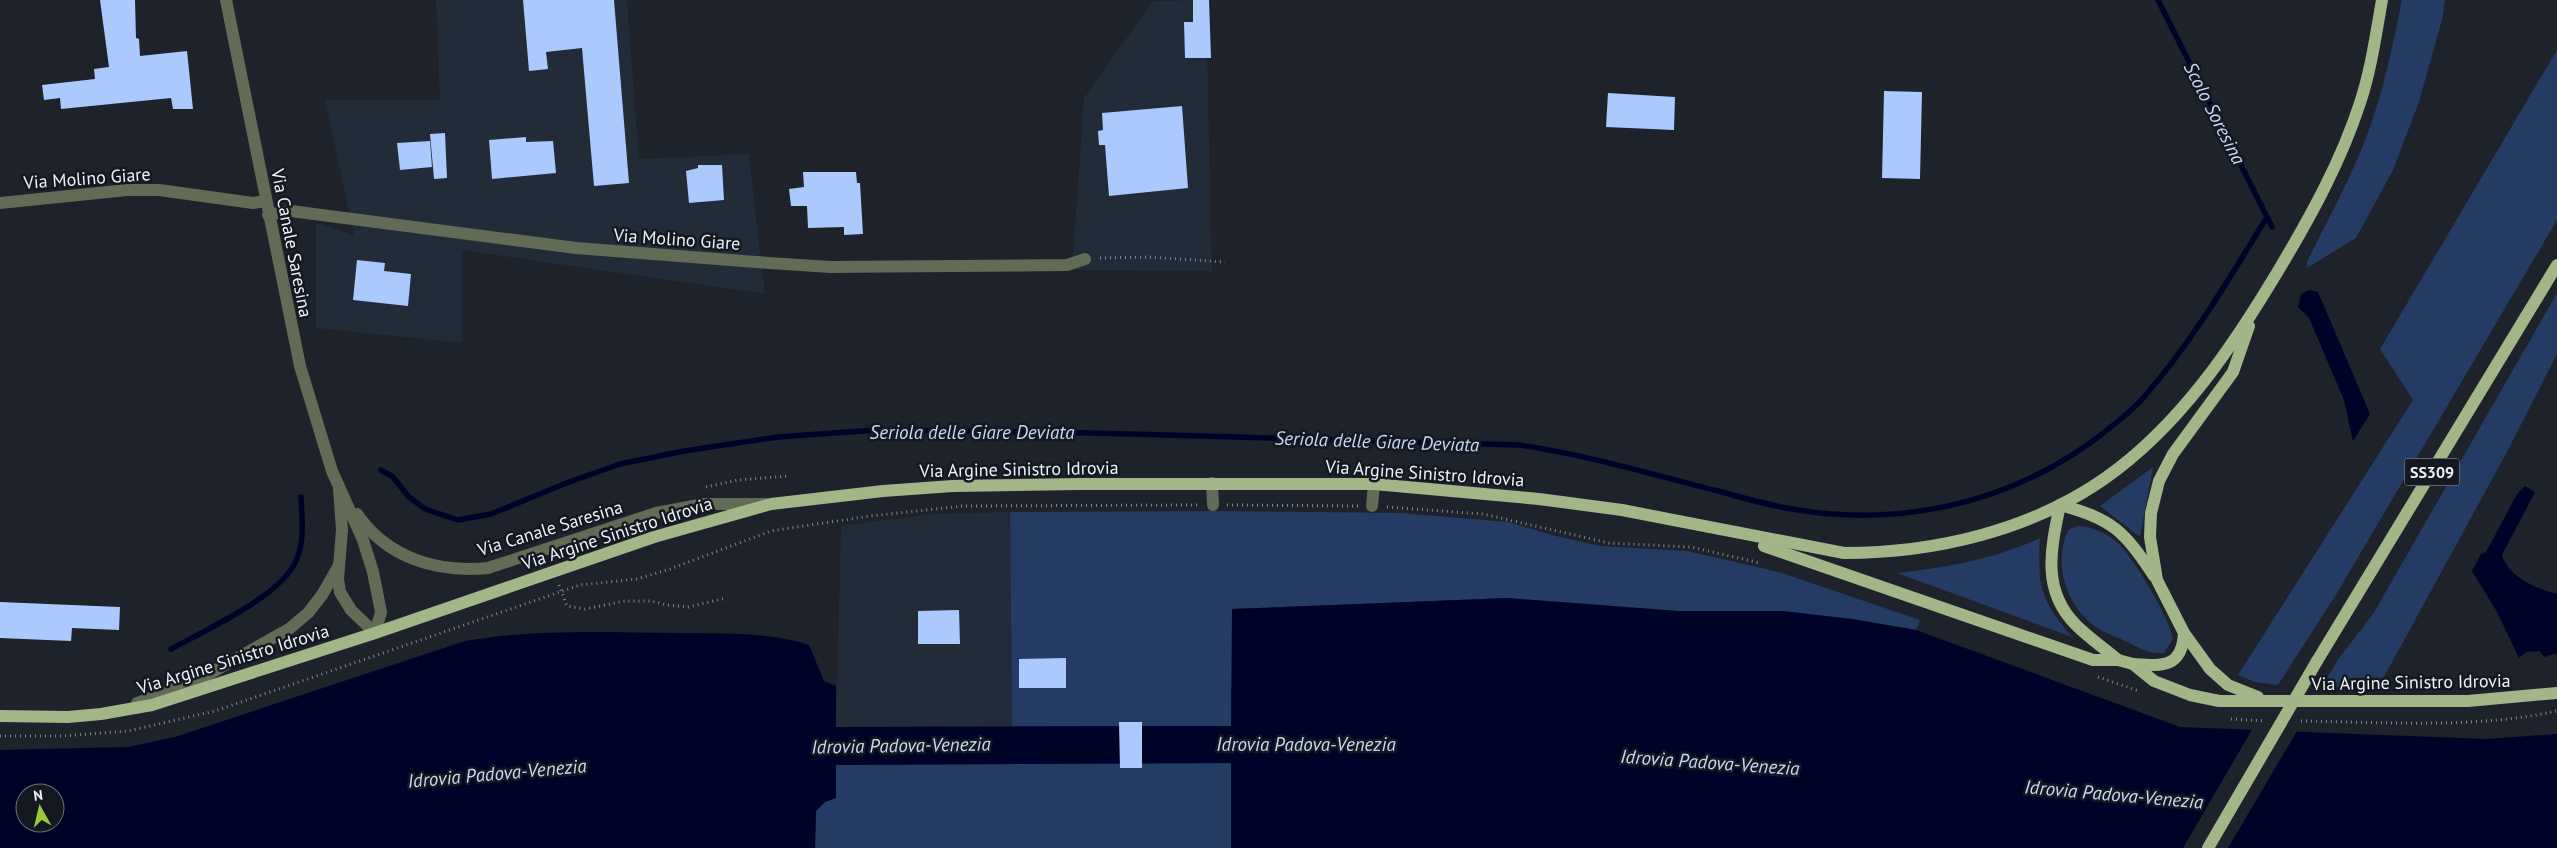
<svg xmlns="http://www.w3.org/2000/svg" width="2557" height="848" font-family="'PT Sans',sans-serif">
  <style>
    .built { fill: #222b38 }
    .green { fill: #243b63 }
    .water { fill: #000328; fill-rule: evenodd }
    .pier { fill: #1d222b }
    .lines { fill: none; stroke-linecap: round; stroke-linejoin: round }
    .stream { stroke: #000328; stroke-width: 5.5 }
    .building { fill: #aac9fd }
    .path { stroke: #848890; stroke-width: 3; stroke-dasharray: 1 4; stroke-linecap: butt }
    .minor { stroke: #626b55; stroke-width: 12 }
    .major { stroke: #a2b687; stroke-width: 12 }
    .major-bridge { stroke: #a2b687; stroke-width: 12 }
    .labels { text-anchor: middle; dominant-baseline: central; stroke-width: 5; stroke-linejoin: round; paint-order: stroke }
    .shield { fill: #141921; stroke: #adb1b8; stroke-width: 1 }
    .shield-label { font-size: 16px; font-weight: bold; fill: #eef2f8 }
    .street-label { font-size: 18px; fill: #eef2f8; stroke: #141921 }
    .water-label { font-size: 19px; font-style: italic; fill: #c7d8f5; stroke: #141921 }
  </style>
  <rect width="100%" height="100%" fill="#1d222b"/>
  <g class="built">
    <path d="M436,0H627L639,159L749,154L765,294L462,250V343L316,328V223L354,235L325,100H440Z"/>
    <path d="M1206,0L1212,271L1072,270L1084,98L1153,1Z"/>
    <path d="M1010,512L1012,726L836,727L841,526L933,514Z"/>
  </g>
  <g class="green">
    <path d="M2402,0H2445L2443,16L2419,102L2393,170L2356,238L2307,268V262C2331,213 2359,164 2375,112C2387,75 2394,38 2402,0Z"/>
    <path d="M2557,50V220L2337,593L2278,685L2255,682L2238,675L2413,400L2380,349Z"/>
    <path d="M2557,293V354L2507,452L2379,686L2321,688L2339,658L2373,614Z"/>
    <path d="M2153,467L2140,537L2100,506Z"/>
    <path d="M1214,511L1401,513L1508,522L1552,535L1600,546L1687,551L1779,572L1920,620L1916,630L1852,619L1782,611H1678L1508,598L1232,609V726H1012L1010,512Z"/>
    <path d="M2077,526C2092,526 2111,535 2121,546C2137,564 2169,617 2173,639L2164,653C2149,655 2138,647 2125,641C2114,636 2100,631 2091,623C2064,600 2054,563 2068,530Z"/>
    <path d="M2040,538C2037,586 2041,601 2072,637L1897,573C1948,567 1994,559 2040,538Z"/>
    <path d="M1231,763V848H815L816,811L825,802L836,797V765Z"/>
  </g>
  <g class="water">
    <path d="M2309,290L2318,292L2370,414L2353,441L2344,400L2309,318L2298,307L2301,294Z"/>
    <path d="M2525,486L2535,492L2502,555C2508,577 2537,589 2557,594V653L2544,657L2540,651L2526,652L2519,658L2497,612L2472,571L2481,554L2486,552L2517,494Z"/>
    <path d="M1508,598L1678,611H1782L1852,619L1916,630L2180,727L2486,739L2557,734V848H1231V763L836,765V798L825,802L816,811L815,848H0V750L128,747L175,737L465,641C534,629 604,632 673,633C718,634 766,631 809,645L824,681L836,686V727L1231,726L1232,609ZM25,793H55V823H25Z"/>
  </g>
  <path class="pier" d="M2253,728L2297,731L2228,848H2183Z"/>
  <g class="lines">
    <g class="stream">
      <path d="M2158,0L2272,227"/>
      <path d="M381,470L393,477L408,496L425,509L458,520L491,514L569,482L620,464L684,451L778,437L876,430L1095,433L1519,445C1588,455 1654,475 1722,492C1743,498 1765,504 1786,508C1894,528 2001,506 2090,443C2109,429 2129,414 2144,397C2192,342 2229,279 2267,217"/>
      <path d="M171,649C204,631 281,596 296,561C305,541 302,518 301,497"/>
    </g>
  </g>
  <g class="building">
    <path d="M100,0H135L136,38L139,39L140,56L187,51L193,109H173L171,98L61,109L60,98L44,100L42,85L95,79L94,69L109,67Z"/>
    <path d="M523,0H614L629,183L594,186L582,48L546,52L548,69L529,71Z"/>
    <path d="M1193,0H1209L1211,58H1185L1184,22H1193Z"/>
    <path d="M1884,91L1922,92L1920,179L1882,178Z"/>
    <path d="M1608,93L1675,97L1674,130L1606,127Z"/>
    <path d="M1182,106L1188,188L1109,196L1105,145H1099L1098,131L1103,130L1102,113Z"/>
    <path d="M445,133L447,178L434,179L430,134Z"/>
    <path d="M526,137V142L553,141L556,173L492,179L489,140Z"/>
    <path d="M430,141L432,167L400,170L397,143Z"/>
    <path d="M698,165H722L724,200L689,203L686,171L698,168Z"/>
    <path d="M803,172H856L857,183H860L863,234L844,235V227L808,228L807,206H791L789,189L804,187Z"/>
    <path d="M357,260L385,263L384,271L411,274L408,306L353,300Z"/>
    <path d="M0,602L120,607L119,630L72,628L71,641L0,638Z"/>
    <path d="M959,610L960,644H918V611Z"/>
    <path d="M1066,658V688H1019V659Z"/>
    <path d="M1119,722H1142V768H1120Z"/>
  </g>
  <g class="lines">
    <g class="path">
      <path d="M1100,258L1148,257L1225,262"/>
      <path d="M706,487L738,480L788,476"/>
      <path d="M1227,505L1358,506"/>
      <path d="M1387,507L1483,514L1609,543L1691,547L1760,563"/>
      <path d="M559,585L567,606L585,609L625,601H651L667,605L688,607L726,598"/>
      <path d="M2098,677L2139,691"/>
      <path d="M2231,719L2265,721"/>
      <path d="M2301,721C2386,722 2474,729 2557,711"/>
      <path d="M0,736H62L128,731L215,711L580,585L637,579L670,569L771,531L870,516L963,506L1198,505"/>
    </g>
    <g class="minor">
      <path d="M226,0L300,366L332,471L363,540L373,572L381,612L375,633L351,610L340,592L338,579L342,530L339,489"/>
      <path d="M0,203L127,190H159L253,203L265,201"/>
      <path d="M268,215L291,211L576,248L756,262L830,267L1067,265L1085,259"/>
      <path d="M1212,483L1213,505"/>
      <path d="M1372,506L1374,484"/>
      <path d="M357,514C387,558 437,573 488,568L656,513L704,504H766"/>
      <path d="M137,703L200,679L289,629L308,613L322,595L338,567"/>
    </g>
    <g class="major">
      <path d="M2249,326L2233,372L2173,454L2159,481L2151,513L2150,537L2157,580L2184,633L2210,669L2228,685L2258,697"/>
      <path d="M2060,505C2051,548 2041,590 2076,625C2089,638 2104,648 2118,660"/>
      <path d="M2060,505C2113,519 2124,531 2154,576"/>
      <path d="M1764,546L2093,660H2118L2133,664L2154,681L2190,695L2219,701H2468L2557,693"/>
      <path d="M2317,661L2557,265"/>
      <path d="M2133,664C2161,666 2182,669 2184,633"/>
      <path d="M0,716L68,717L101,714L152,705L375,633L654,537L771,504L883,491L953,486L1079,484H1374L1539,499L1622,510L1844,553C1934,553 2029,531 2104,479C2180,426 2234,345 2281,266C2312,214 2341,161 2360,103C2371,70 2376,34 2382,0"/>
    </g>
    <path class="major-bridge" d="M2208,848L2317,661"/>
  </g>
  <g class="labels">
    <rect class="shield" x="2404.5" y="458.5" width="55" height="27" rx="4"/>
    <g class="shield-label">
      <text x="2432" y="472">SS309</text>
    </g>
    <g class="street-label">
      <text transform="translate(87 178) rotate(-4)">Via Molino Giare</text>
      <text transform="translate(677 239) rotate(4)">Via Molino Giare</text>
      <text transform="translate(292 243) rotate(79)">Via Canale Saresina</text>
      <text transform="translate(1019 469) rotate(-1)">Via Argine Sinistro Idrovia</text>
      <text transform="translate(1425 473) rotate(4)">Via Argine Sinistro Idrovia</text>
      <text transform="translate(550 528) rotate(-17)">Via Canale Saresina</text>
      <text transform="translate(617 533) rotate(-18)">Via Argine Sinistro Idrovia</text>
      <text transform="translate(233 659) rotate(-17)">Via Argine Sinistro Idrovia</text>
      <text transform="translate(2411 682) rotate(-1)">Via Argine Sinistro Idrovia</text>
    </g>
    <g class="water-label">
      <text transform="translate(2215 113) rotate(63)">Scolo Soresina</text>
      <text x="972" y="432">Seriola delle Giare Deviata</text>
      <text transform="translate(1377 441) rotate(2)">Seriola delle Giare Deviata</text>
      <text x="1306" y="744">Idrovia Padova-Venezia</text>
      <text transform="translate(901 745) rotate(-1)">Idrovia Padova-Venezia</text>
      <text transform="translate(1710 762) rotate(4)">Idrovia Padova-Venezia</text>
      <text transform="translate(497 773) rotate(-5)">Idrovia Padova-Venezia</text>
      <text transform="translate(2114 794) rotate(5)">Idrovia Padova-Venezia</text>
    </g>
  </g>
  <g transform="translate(40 808) rotate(352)"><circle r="24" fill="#141921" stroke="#6b7077"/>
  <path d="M0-4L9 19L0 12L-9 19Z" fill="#9acb35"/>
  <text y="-8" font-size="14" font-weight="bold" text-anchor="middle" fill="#eef2f8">N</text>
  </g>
</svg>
